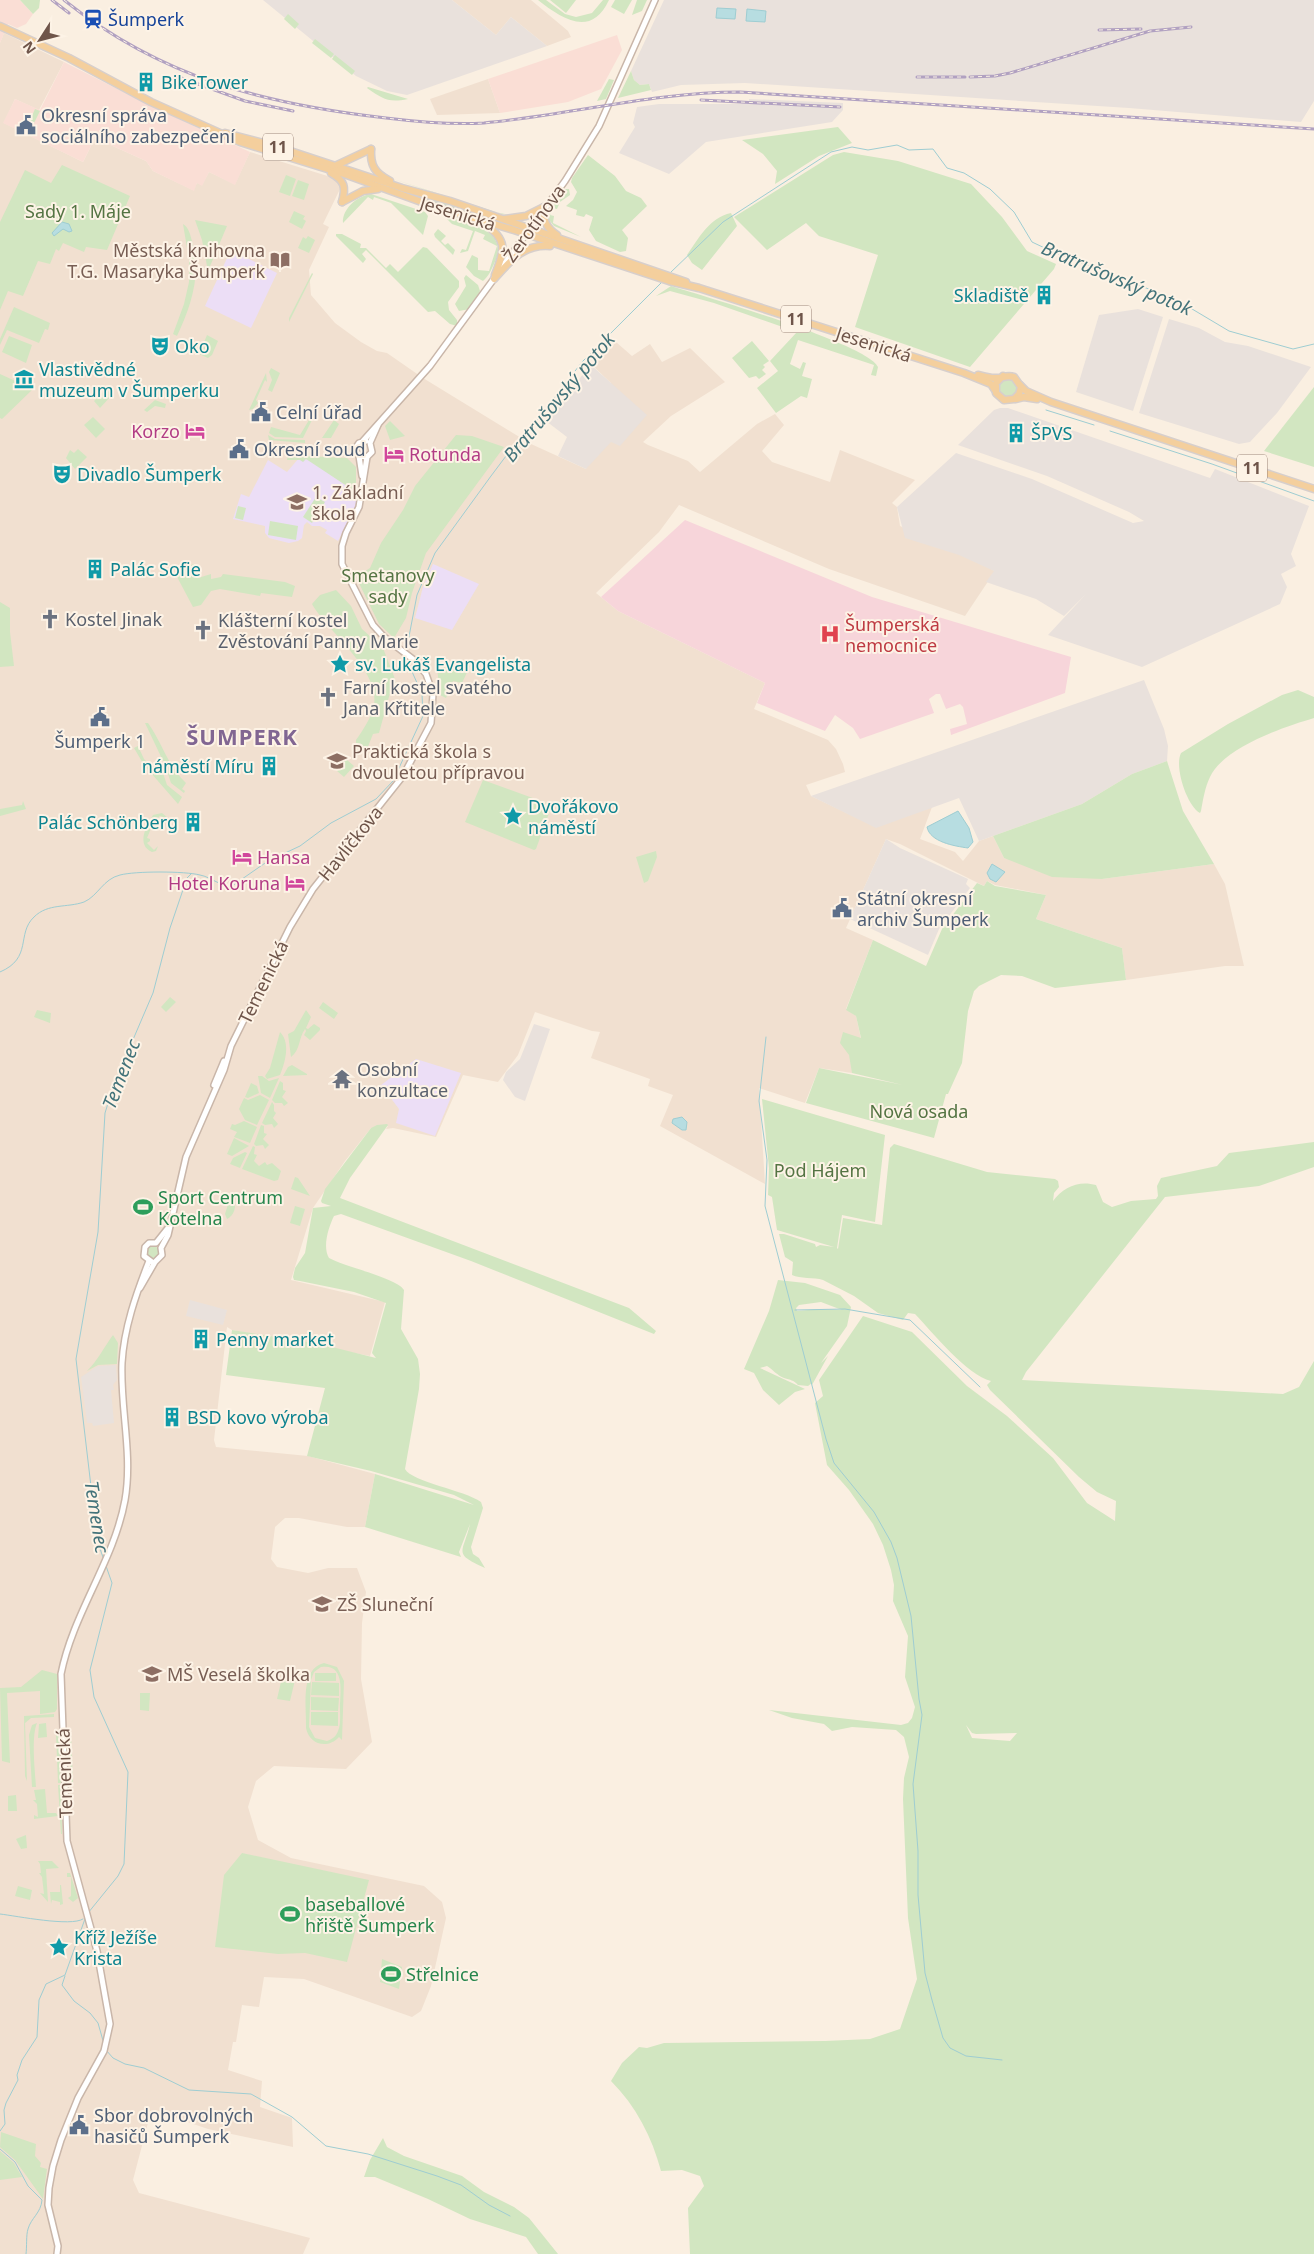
<svg xmlns="http://www.w3.org/2000/svg" width="1314" height="2254" font-family="'Noto Sans',sans-serif">
  <style>
    .residential { fill: #f1e0d0 }
    .commercial { fill: #faded5 }
    .industrial { fill: #e9e1dc }
    .education { fill: #ecdef6 }
    .medical { fill: #f7d5da }
    .green { fill: #d2e6c1; fill-rule: evenodd }
    .water { fill: #b7dde1; stroke: #9ecdd2 }
    .lines { fill: none; stroke-linecap: round; stroke-linejoin: round }
    .stream { stroke: #9ecdd2; stroke-width: 1 }
    .tertiary-casing { stroke: #c9b6a9; stroke-width: 8 }
    .primary-casing { stroke: #d7cfcc; stroke-width: 9 }
    .tertiary { stroke: #fff; stroke-width: 5 }
    .primary { stroke: #f4cf9d; stroke-width: 6 }
    .rail-casing { stroke: #b1a1c1; stroke-width: 3 }
    .rail { stroke: #fdf3e6; stroke-width: 1; stroke-dasharray: 4; stroke-linecap: butt }
    .labels { text-anchor: middle; dominant-baseline: central; stroke-width: 4; stroke-linejoin: round; paint-order: stroke }
    .shield { fill: #fdf3e6; stroke: #9a8479; stroke-width: 1 }
    .shield-label { font-size: 16px; font-weight: bold; fill: #6f554a }
    .transit-label { font-size: 18px; fill: #164399; stroke: #fdf3e6; text-anchor: start }
    .culture-label { font-size: 18px; fill: #0d838f; stroke: #fdf3e6; text-anchor: start }
    .service-label { font-size: 18px; fill: #4e5e75; stroke: #fdf3e6; text-anchor: start }
    .park-label { font-size: 18px; fill: #547443; stroke: #fdf3e6 }
    .street-label { font-size: 18px; fill: #6f554a; stroke: #fdf3e6 }
    .education-label { font-size: 18px; fill: #785e54; stroke: #fdf3e6; text-anchor: start }
    .hotel-label { font-size: 18px; fill: #b23c85; stroke: #fdf3e6; text-anchor: end }
    .worship-label { font-size: 18px; fill: #5b616d; stroke: #fdf3e6; text-anchor: start }
    .health-label { font-size: 18px; fill: #be3a42; stroke: #fdf3e6; text-anchor: start }
    .leisure-label { font-size: 18px; fill: #27864d; stroke: #fdf3e6; text-anchor: start }
    .water-label { font-size: 19px; font-style: italic; fill: #43737a; stroke: #fdf3e6 }
    .district-label { font-size: 22px; font-weight: bold; letter-spacing: 1px; fill: #816692; stroke: #fdf3e6 }
  </style>
  <rect width="100%" height="100%" fill="#faefe1"/>
  <g class="residential">
    <path d="M452,0H531L568,31L571,37L547,46L511,17L496,35Z"/>
    <path d="M4,33L64,62L39,110L15,99L4,123L83,162L95,138L146,161L153,171L193,190L197,183L202,185L209,172L235,184L250,152L334,178L341,187L323,224L329,227L309,270L311,295L335,323L361,342L377,351L387,353L423,378L531,444L586,469L611,383L593,366L616,342L632,356L650,344L662,362L690,348L725,382L671,416L643,442L648,445L688,461L700,472L757,424L775,414L784,425L762,451L772,462L830,482L840,450L915,480L892,503L897,507L900,526L995,571L965,616L829,569L679,505L659,532L596,593L618,611L765,683L754,709L828,740L836,749L843,764L845,772L806,785L811,796L876,827L932,807L920,839L955,852L963,861L979,841L993,836L1004,858L1102,879L1214,864L1225,884L1244,966H1225L1126,980L1122,948L1036,919L1046,895L995,885L987,881L984,886L900,844L886,839L846,928L873,940L846,1009L856,1016L861,1039L846,1048L852,1061V1073L819,1068L805,1103L759,1088L765,1184L660,1126L673,1095L648,1086L650,1079L591,1058L600,1032L592,1031L535,1012L518,1055L498,1082L463,1075L436,1137L393,1128L386,1129L388,1126L371,1128L345,1161L313,1208L291,1280L385,1302L370,1356L232,1330L227,1327L214,1440L216,1447L308,1456L375,1474L365,1527H347L299,1518H285L275,1527L271,1559L277,1567L308,1573L328,1568H357L366,1592L362,1623L361,1679L372,1742L346,1769L274,1766L256,1781L248,1807L258,1840L291,1858L424,1886L442,1902L446,1918L431,1986L421,2011L412,2017L304,1979L264,1977L259,2007L242,2005L236,2042H233L228,2070L262,2081L260,2107L292,2118L293,2147L208,2129L161,2113L150,2115L133,2180L139,2193L310,2238L303,2254H0V43Z"/>
    <path d="M488,79L500,113L437,115L430,99Z"/>
  </g>
  <g class="commercial">
    <path d="M0,0H20L33,14L26,24L17,28L8,24L0,43Z"/>
    <path d="M617,35L622,50L601,89L568,102L500,113L488,79Z"/>
    <path d="M64,62L151,106L250,152L235,185L209,172L202,186L197,183L194,191L153,171L146,161L95,138L83,162L3,123L15,99L40,110Z"/>
  </g>
  <g class="industrial">
    <path d="M263,0H452L496,35L511,17L547,46L407,95L387,91L356,76Z"/>
    <path d="M664,0H1314V101L1301,122L1129,108L745,83L681,85L652,92L649,84L640,85L634,80L631,71Z"/>
    <path d="M749,99L843,103V110L832,122L706,142L669,174L619,153L635,127L633,123L637,107L659,104H749Z"/>
    <path d="M1138,309L1163,317L1133,411L1076,392L1099,315Z"/>
    <path d="M1169,319L1199,328L1225,342L1248,346L1311,367L1277,413L1250,442L1239,444L1139,413Z"/>
    <path d="M592,366L647,415L620,446L611,442L586,469L558,456L567,437L546,421L588,368Z"/>
    <path d="M1000,408H1008L1210,478L1215,469L1309,506L1291,554L1296,566L1281,574L1287,587L1280,604L1142,667L1048,635L1086,594L1064,616L1036,599L986,582L994,571L959,555L905,538L897,507L956,453L1032,479L1133,523L1144,521L1129,512L1047,476L958,445L994,410Z"/>
    <path d="M1144,680L1164,729L1168,746L1167,761L1132,774L1082,804L979,841L959,798L876,828L811,796Z"/>
    <path d="M886,839L900,848L968,879L966,884L970,888L939,929L928,955L850,919Z"/>
    <path d="M534,1024L550,1029L525,1101L515,1097L503,1080L506,1072L520,1059Z"/>
    <path d="M190,1300L227,1310L223,1325L186,1316Z"/>
    <path d="M116,1365L117,1380L113,1385L114,1390H111L114,1423L93,1426L92,1423H87L81,1377L98,1366Z"/>
  </g>
  <g class="education">
    <path d="M235,252L277,273L251,328L205,306L228,256L232,258Z"/>
    <path d="M299,458L310,460L358,494L355,507L338,541L325,533L327,530L320,526H312L307,522L304,525L302,538L298,541L289,543L269,538L265,533V526L233,519L241,494L249,497L268,460L287,472Z"/>
    <path d="M433,564L479,584L452,630L415,618L423,587Z"/>
    <path d="M416,1059L461,1073L435,1136L396,1123L399,1109L381,1085Z"/>
  </g>
  <path class="medical" d="M685,520L872,597L1071,657L1065,693L951,735L950,729L967,724L963,707L960,704L946,709L940,694H936L929,699L934,713L860,739L853,728L835,715L825,731L757,703L765,683L618,611L601,597Z"/>
  <g class="green">
    <path d="M20,0H40L39,8L33,14Z"/>
    <path d="M538,0H546L565,14L576,17L592,13L603,0H609C591,39 561,18 538,0Z"/>
    <path d="M550,0H576L566,13Z"/>
    <path d="M615,0H632L624,14L611,7Z"/>
    <path d="M637,0H647L642,11L632,15Z"/>
    <path d="M288,14L299,24L295,29L284,19Z"/>
    <path d="M315,39L334,54L331,58L312,43Z"/>
    <path d="M335,55L355,71L352,75L332,59Z"/>
    <path d="M631,71L634,80L640,85L649,84L651,90L618,98Z"/>
    <path d="M609,79L614,80L606,99L597,101Z"/>
    <path d="M368,87L408,99C388,103 383,99 367,88Z"/>
    <path d="M35,109L40,111L29,133L25,132Z"/>
    <path d="M838,127L852,143L819,156L775,184L777,171L763,154L742,140Z"/>
    <path d="M844,152L898,161L971,184L1002,217L1027,251L1056,264L1054,269L970,367L855,327L878,255L819,236L806,223L767,250L734,217L833,155Z"/>
    <path d="M588,155L615,176L626,191L641,198L647,206L622,230L628,238L626,251L620,252L596,241L589,230L593,217L586,214L584,217L576,215L577,210L566,206L573,200L577,192L571,182L572,178Z"/>
    <path d="M62,165L130,196L107,250L86,247L84,252L63,243L59,251L56,249L50,264L38,261L23,296L8,291L0,310V222L25,170L51,183Z"/>
    <path d="M286,175L296,179L290,196L279,192Z"/>
    <path d="M390,178L502,214L515,216L490,211Z"/>
    <path d="M298,180L309,184L304,200L292,196Z"/>
    <path d="M367,180C416,196 466,209 515,225L514,227C465,211 415,198 367,180Z"/>
    <path d="M565,189H569L570,195L560,202L557,209L553,208L550,215L554,216L553,223L581,237L554,226L549,220L550,209Z"/>
    <path d="M371,194L425,212L428,216L423,235L391,203L374,197L373,200L368,197L343,223C342,209 357,196 371,194Z"/>
    <path d="M294,211L305,216L303,219L306,221L302,229L289,222Z"/>
    <path d="M731,213L737,226L702,270L692,263L687,255C699,238 709,218 731,213Z"/>
    <path d="M445,217C470,222 511,231 494,264C491,270 489,276 483,281L474,276L466,267L472,255L478,258V270L489,271L497,246L483,239L485,235L475,231L468,251L460,253L462,249L466,250L473,231L452,224Z"/>
    <path d="M195,220L227,226L208,271L202,240Z"/>
    <path d="M183,224C189,228 190,234 192,241C202,274 191,306 177,336L173,334L184,304L189,282V260Z"/>
    <path d="M438,229L446,236L441,241L445,245L448,243L455,250L453,255L435,237L434,234Z"/>
    <path d="M336,234H342L361,244L360,248H366L386,268L390,264L398,272L423,247L427,248L459,281V287L448,302L449,310L457,320V326L450,324L435,311L428,312L366,250L362,254L366,259L363,263L336,236Z"/>
    <path d="M308,236L315,240L309,253L298,248L303,237L306,239Z"/>
    <path d="M312,273L313,274L289,322V318Z"/>
    <path d="M466,275L478,285L480,291L470,309L459,311L455,304L466,286L464,278Z"/>
    <path d="M671,286C703,296 868,344 878,367L876,376L871,375L874,365L798,340L790,364L800,369L803,362L806,363L802,376L812,379L807,398L801,396L776,413L757,388L778,371L770,361L797,332L714,303L670,291L656,296Z"/>
    <path d="M14,307L50,323L48,330L45,329L39,343L7,330L0,345V339Z"/>
    <path d="M207,335L218,341L212,355L208,358L199,354Z"/>
    <path d="M9,336L32,345L26,363L2,352Z"/>
    <path d="M752,341L769,361L763,365L765,367L762,370L766,374L759,379L756,376L749,378L732,358Z"/>
    <path d="M271,368L280,373L272,392L268,390L272,380L269,372Z"/>
    <path d="M266,373L267,382L265,380L256,400L258,403L253,409L249,410Z"/>
    <path d="M0,374L33,389L2,419L0,418Z"/>
    <circle cx="1008" cy="388" r="9"/>
    <path d="M1314,387V467L1264,451Z"/>
    <path d="M106,389L112,395L100,408L94,401Z"/>
    <path d="M155,400L166,404L165,408L155,406L147,412L144,410Z"/>
    <path d="M312,415L314,416L303,438L275,437L269,433L271,427L300,435Z"/>
    <path d="M93,417L105,429L96,438L84,425Z"/>
    <path d="M334,420L339,424L331,438H322Z"/>
    <path d="M390,421L405,436L390,440L385,426Z"/>
    <path d="M268,435L275,439L305,440V443L269,440Z"/>
    <path d="M456,435L472,436L504,447L426,553L412,593L406,618L394,638L379,624L356,577L370,568L381,543L403,510L415,486Z"/>
    <path d="M78,449L87,457L75,469L66,458L70,450L74,453Z"/>
    <path d="M288,455L347,458L356,467V492L306,459L303,462L300,460H287Z"/>
    <path d="M316,497L325,502L312,523L303,517Z"/>
    <path d="M238,506L246,508L243,520L235,518Z"/>
    <path d="M270,521L298,526L296,540L268,535Z"/>
    <path d="M194,564L198,578L211,574V579L221,577L223,574L285,582L295,586L292,597L261,593L260,596L220,589L211,591L201,605L193,607L176,575L177,571Z"/>
    <path d="M336,590L351,606L362,629L383,648L395,679L396,692L390,693L379,733L373,734L367,749L356,743V740C363,730 371,718 374,706C381,671 328,632 312,604L320,595Z"/>
    <path d="M0,602L10,608V632L14,666L0,667Z"/>
    <path d="M445,662L470,666L462,683L453,681L446,698L440,695L437,667L440,663Z"/>
    <path d="M1298,690L1314,697V718C1284,727 1224,747 1210,777C1205,787 1203,800 1201,811L1200,813C1187,806 1174,767 1181,753L1228,724L1282,695Z"/>
    <path d="M145,723H148C163,744 167,765 186,783L182,789L185,791L184,793L171,783L165,765Z"/>
    <path d="M138,746L144,759L152,767L160,764L167,785L182,797L178,804L144,765L134,748Z"/>
    <path d="M346,759L354,766L344,777L337,771Z"/>
    <path d="M1167,761L1183,811L1214,864L1102,879L1052,877L1004,858L993,836L1082,804L1132,774Z"/>
    <path d="M483,780L552,805L536,849L534,850L465,822Z"/>
    <path d="M23,801L26,809L0,816V809L22,805Z"/>
    <path d="M162,813L169,819L167,823L164,821L166,818L160,816L153,822L156,824L154,827L152,826L147,838L150,839V841L147,843L154,850L158,846L156,851L152,852C136,845 146,826 153,815Z"/>
    <path d="M656,851L657,857L648,881L644,883L636,857Z"/>
    <path d="M987,881L995,886L1046,895L1036,919L1122,948L1126,980L1055,988L1022,976L1001,975L979,986L974,991L968,1011L962,1063L948,1094H946L934,1138L806,1103L819,1068L903,1085L852,1073L849,1055L840,1043L843,1032L861,1038L856,1016L846,1010L873,940L926,966L942,929L977,883L984,886Z"/>
    <path d="M170,997L176,1002L166,1012L161,1007Z"/>
    <path d="M323,1002L338,1013L334,1019L319,1008Z"/>
    <path d="M37,1010L51,1013L50,1023L34,1017Z"/>
    <path d="M306,1010L311,1017L306,1028L308,1029L314,1024L320,1028V1030L310,1040L304,1035L306,1031L305,1029C298,1039 301,1049 291,1057L288,1034L294,1031Z"/>
    <path d="M280,1032C291,1043 285,1063 280,1075L267,1079L265,1076L270,1068Z"/>
    <path d="M292,1065L307,1074V1075L283,1076L288,1067Z"/>
    <path d="M258,1076H262L269,1081L279,1078L270,1098L261,1093Z"/>
    <path d="M280,1081L283,1083V1090L286,1091L282,1097L288,1103L284,1106L282,1103H275L272,1100Z"/>
    <path d="M251,1083L257,1086L259,1093L248,1098L245,1097Z"/>
    <path d="M260,1095L269,1100L257,1125L245,1120L239,1109L244,1098L248,1100Z"/>
    <path d="M762,1099L885,1135L875,1222L842,1215L837,1248L838,1249L843,1218L882,1225L890,1148L894,1144L987,1172L1055,1179L1058,1181L1059,1187L1054,1193L1053,1201C1063,1187 1079,1180 1096,1185L1103,1202L1112,1207L1131,1201L1156,1199L1158,1196L1157,1186L1161,1178L1217,1166L1229,1153L1314,1142V1167L1259,1186L1165,1197L1026,1372L1022,1380L1283,1394L1299,1387L1314,1361V2254H690L688,2208L704,2186L700,2176L682,2170L661,2171C652,2137 636,2106 611,2081L622,2063L639,2047L647,2048L664,2043L825,2041L870,2039L900,2029L917,1979L908,1918L903,1799L904,1778L909,1757L904,1737L896,1730L852,1727L832,1731L824,1724L792,1718L769,1710L901,1725L908,1723L912,1718L915,1707L905,1677L908,1636L893,1601L894,1585L891,1570L883,1545L873,1524L849,1490L827,1465L815,1403L823,1396L819,1380L863,1316L912,1332L967,1386L1007,1416L1053,1458L1087,1503L1115,1521L1116,1501L1097,1492L1079,1477L990,1390L987,1385L991,1381C967,1375 933,1333 915,1314L908,1313L903,1320L878,1313L854,1296L823,1280C814,1277 800,1279 792,1275L793,1262L785,1257L779,1234H784L815,1244L816,1247L820,1245L834,1247L777,1230L772,1197L768,1195L769,1168ZM966,1725L972,1733L976,1734L1017,1733L1010,1741L972,1738Z"/>
    <path d="M272,1102L274,1105V1111L276,1113L273,1118L278,1124L274,1128L272,1124L265,1125L262,1123Z"/>
    <path d="M244,1121L257,1127L250,1143L234,1137L237,1132L230,1129L232,1124L235,1125Z"/>
    <path d="M387,1124L388,1125L350,1178L340,1198L629,1308L656,1331L654,1334L471,1261L341,1214L334,1216C329,1226 322,1247 329,1258C345,1267 397,1278 404,1290L401,1329L418,1359L420,1374L419,1389L405,1469C412,1482 464,1490 481,1502L483,1508L471,1547L473,1554L479,1558L485,1568C452,1553 463,1554 470,1524L459,1552L461,1557L365,1527L375,1474L474,1505L454,1495L371,1471L307,1456L325,1388L226,1375L232,1330L320,1344L376,1358L372,1353L386,1303L354,1292L300,1281L294,1280L293,1277L295,1268L305,1253L313,1208L331,1206L322,1203L321,1201L325,1189L371,1128L377,1125Z"/>
    <path d="M261,1125L264,1126V1133L267,1134L263,1139L269,1145L265,1149L263,1145L256,1146L254,1144Z"/>
    <path d="M234,1138L249,1146L232,1156L227,1154Z"/>
    <path d="M253,1146L255,1147L254,1154L257,1155L254,1161L259,1166L265,1162L267,1165L272,1163L281,1171L278,1180L274,1181L242,1169Z"/>
    <path d="M245,1152L247,1153L240,1168L230,1164L233,1158Z"/>
    <path d="M295,1177L298,1178L310,1196L291,1189Z"/>
    <path d="M234,1199C237,1206 234,1216 227,1219L225,1214L229,1201Z"/>
    <path d="M295,1206L305,1209L300,1226L290,1223Z"/>
    <circle cx="153" cy="1252" r="6"/>
    <path d="M778,1280L805,1283L840,1295L851,1307L847,1326L821,1363L828,1356L812,1385V1383L808,1386L798,1385C793,1380 791,1380 784,1378C778,1376 772,1369 767,1366L760,1368L805,1389L795,1392L779,1405L763,1390L754,1373L744,1369L769,1311ZM821,1302L842,1310L819,1309L797,1311L796,1308L799,1305Z"/>
    <path d="M113,1335L118,1343L117,1364L98,1365L87,1371C98,1360 104,1347 113,1335Z"/>
    <path d="M324,1663L337,1667L344,1681L342,1740L339,1737C327,1750 309,1744 306,1728C307,1708 299,1669 324,1663ZM321,1667C346,1663 340,1693 340,1708C340,1715 341,1725 338,1731C336,1737 332,1739 327,1741L315,1738L309,1727L311,1680L314,1672Z"/>
    <path d="M42,1670L57,1674V1709L55,1712L40,1714V1691L7,1693L10,1763L2,1761L0,1688L21,1687Z"/>
    <path d="M283,1673L296,1676L290,1701L277,1699Z"/>
    <rect x="315" y="1673" width="21" height="8"/>
    <path d="M312,1682L339,1683V1696L311,1695Z"/>
    <path d="M140,1693H150L149,1711L140,1710Z"/>
    <path d="M311,1697L339,1698L338,1711L311,1710Z"/>
    <path d="M311,1712H338V1726L311,1725Z"/>
    <path d="M54,1714V1717L31,1718L25,1723L27,1781L25,1776L24,1716Z"/>
    <path d="M37,1723C31,1737 35,1771 36,1787H32L29,1735L32,1725Z"/>
    <path d="M46,1723L47,1737L38,1738L39,1724Z"/>
    <path d="M59,1732L61,1783H58L56,1734Z"/>
    <path d="M71,1735L73,1782H71L69,1736Z"/>
    <path d="M58,1785H61L62,1834H61Z"/>
    <path d="M45,1789L47,1813H56L58,1816L34,1819V1815L38,1817L37,1804L33,1800H36L34,1790Z"/>
    <path d="M16,1795L17,1811H8V1796Z"/>
    <path d="M26,1835L27,1848L21,1849L16,1839Z"/>
    <path d="M242,1853L369,1880L347,1962L305,1953L278,1954L215,1947L224,1875Z"/>
    <path d="M38,1861H52L59,1868L46,1869L48,1902L40,1893L44,1894L42,1877L39,1873H41L40,1864Z"/>
    <path d="M67,1873H70L78,1898L73,1902L68,1898L71,1896V1877H67Z"/>
    <path d="M60,1885H61L63,1904L60,1905V1902L52,1900L51,1904L50,1892H60Z"/>
    <path d="M18,1886L32,1890L30,1900L15,1896Z"/>
    <path d="M382,1959L402,1967L399,1989L380,1982Z"/>
    <path d="M1,2132L36,2144L35,2156L41,2163L40,2167L47,2169L43,2199L15,2160L0,2147Z"/>
    <path d="M383,2138L387,2147L404,2156L462,2176L484,2192L514,2207L529,2218L558,2254H538L526,2237L470,2219L428,2199L375,2177H364L370,2160Z"/>
    <path d="M0,2151L14,2163L22,2177L0,2180Z"/>
  </g>
  <g class="water">
    <path d="M717,8L736,9L735,19L716,18Z"/>
    <path d="M747,9L766,11L765,22L746,21Z"/>
    <path d="M62,222L69,224L72,231L69,232L63,229L54,236L52,233Z"/>
    <path d="M958,811L969,828L973,842L968,848C954,846 930,842 927,827Z"/>
    <path d="M992,864L1005,872L996,882L990,879L987,873Z"/>
    <path d="M682,1117L687,1122L686,1130H682L672,1123L673,1119Z"/>
  </g>
  <g class="lines">
    <g class="stream">
      <path d="M670,273L723,222L831,152L852,147L868,150L897,145L909,150L933,149L947,168L964,173L990,189L1014,212L1032,242L1051,251L1177,300L1229,331L1293,349L1314,344"/>
      <path d="M1046,410L1094,425"/>
      <path d="M1110,431L1212,464L1314,501"/>
      <path d="M406,652L417,595L435,553L491,476L512,448L522,440L582,362L662,282"/>
      <path d="M0,972C33,958 16,934 34,917C48,903 67,908 84,902C98,896 103,879 120,875C135,871 185,871 200,875C211,877 221,887 232,886L268,861L300,846L331,823L376,799L393,781L423,716L422,694L405,656"/>
      <path d="M766,1037L759,1101L767,1160L765,1206L826,1439L834,1463L874,1512L891,1542L897,1558L911,1616L919,1699L922,1715L913,1784L918,1851V1895L925,1973L932,2000L943,2038L950,2048L966,2056L1002,2060"/>
      <path d="M795,1310L845,1309L910,1320L980,1387"/>
      <path d="M104,1560L99,1546L92,1495L76,1359L98,1232L105,1113L114,1084L153,993L170,928L187,878L191,874"/>
      <path d="M88,1913L118,1876L124,1864L128,1772L94,1697L90,1670L112,1583L106,1566"/>
      <path d="M0,1914C17,1916 71,1927 83,1919"/>
      <path d="M65,1976L62,1985L74,2001L90,2013L98,2023L104,2044"/>
      <path d="M106,2050L113,2058L125,2064L144,2068L189,2090L251,2094L292,2117L326,2146L368,2154L437,2176L461,2185L489,2205L510,2216"/>
      <path d="M0,2131L5,2124L4,2110L6,2103L18,2080L17,2075L22,2060L37,2037L39,2000L46,1984L65,1975L86,1916"/>
      <path d="M0,2149L15,2162L28,2186L42,2200C41,2213 31,2218 28,2229C26,2235 27,2247 26,2254"/>
    </g>
    <defs>
      <g id="tertiary">
        <path d="M502,267L565,181L599,126L655,0"/>
        <path d="M363,441L430,366L496,276"/>
        <path d="M366,441L359,443L355,449L359,456L367,457"/>
        <path d="M359,456L362,476"/>
        <path d="M214,1085L224,1061"/>
        <path d="M152,1262L144,1256L145,1247L149,1243H156L168,1228"/>
        <path d="M140,1288L155,1262L162,1255L161,1248L168,1235L186,1157L224,1070L231,1046L290,927L313,889L403,776L431,723L433,694L426,674L414,660L384,637L373,625L342,564V546L346,533L359,507L367,457L372,452L370,443L378,425"/>
        <path d="M57,2254L58,2246L48,2205L49,2188L53,2166L61,2140L78,2098L104,2051L110,2024L97,1951L67,1841L61,1674C73,1613 114,1561 125,1500C133,1454 120,1408 122,1363C124,1328 136,1294 149,1261"/>
      </g>
      <g id="primary">
        <path d="M0,26L69,58L151,102L240,142L347,175L430,205L514,230L669,281L699,288L964,373L991,384L995,390"/>
        <path d="M225,133L275,146L402,188L450,201L686,282"/>
        <path d="M371,149C370,166 375,173 390,181"/>
        <path d="M337,165L371,149"/>
        <path d="M331,173C345,181 346,187 342,202"/>
        <path d="M342,202L363,191L378,189"/>
        <path d="M544,207C542,219 546,228 557,235"/>
        <path d="M505,219L526,216L544,207"/>
        <path d="M483,223C508,239 505,250 495,275"/>
        <path d="M494,279C510,261 523,244 550,246"/>
        <path d="M978,375C983,376 989,378 994,378C1002,379 1006,374 1014,377L1021,387L1019,394L1014,399L1004,400L996,393V383L1003,376"/>
        <path d="M1020,385L1026,391L1051,402L1314,489"/>
        <path d="M1016,399L1024,397L1037,399"/>
      </g>
    </defs>
    <use href="#tertiary" class="tertiary-casing"/>
    <use href="#primary" class="primary-casing"/>
    <use href="#tertiary" class="tertiary"/>
    <use href="#primary" class="primary"/>
    <defs>
      <g id="rail">
        <path d="M52,0L69,13"/>
        <path d="M64,0C162,78 264,104 386,118C419,122 451,125 484,123C570,115 654,92 740,92L1314,129"/>
        <path d="M1099,30L1141,29"/>
        <path d="M176,76L245,101L293,111"/>
        <path d="M917,77H965"/>
        <path d="M970,77L995,76L1010,73L1150,31L1191,27"/>
        <path d="M701,100L840,107"/>
      </g>
    </defs>
    <use href="#rail" class="rail-casing"/>
    <use href="#rail" class="rail"/>
  </g>
  <defs>
    <symbol id="station-bare" viewBox="-9 -9 18 18"><path d="M-3-6H3Q5-6 5-4V2Q5 4 3 4L4.5 6H3L1.5 4h-3L-3 6H-4.5L-3 4Q-5 4-5 2V-4Q-5-6-3-6ZM-3.5-4v3h7v-3ZM-3.5 1v1.5H-2V1ZM2 1v1.5H3.5V1Z" fill="#1a4fb4" stroke="#fdf3e6" stroke-width="2.5" paint-order="stroke"/></symbol>
    <symbol id="building-bare" viewBox="-9 -9 18 18"><path d="M-4-6H4V6H1V3H-1V6H-4ZM-2.5-4.3h1.7v1.8h-1.7ZM.8-4.3h1.7v1.8H.8ZM-2.5-1h1.7V.8h-1.7ZM.8-1h1.7V.8H.8Z" fill="#0f9aa8" stroke="#fdf3e6" stroke-width="2.5" paint-order="stroke"/></symbol>
    <symbol id="civic-bare" viewBox="-9 -9 18 18"><path d="M-.6-6.5H3V-4.5H.6V-3L4-1V1h2V6H-6V1h2V-1L-.6-3ZM-1.2 2.5V6h2.4V2.5Z" fill="#5c6f8a" stroke="#fdf3e6" stroke-width="2.5" paint-order="stroke"/></symbol>
    <symbol id="library-bare" viewBox="-9 -9 18 18"><path d="M-6-4Q-3-5.5-.7-3.5V5Q-3 3-6 4ZM6-4Q3-5.5 .7-3.5V5Q3 3 6 4Z" fill="#8d6e63" stroke="#fdf3e6" stroke-width="2.5" paint-order="stroke"/></symbol>
    <symbol id="theatre-bare" viewBox="-9 -9 18 18"><path d="M-5-5.5Q0-4 5-5.5V0Q5 5 0 6Q-5 5-5 0ZM-3.3-2.5H-1v1.5H-3.3ZM1-2.5H3.3v1.5H1ZM-2.8 1Q0 5.5 2.8 1Z" fill="#0f9aa8" stroke="#fdf3e6" stroke-width="2.5" paint-order="stroke"/></symbol>
    <symbol id="museum-bare" viewBox="-9 -9 18 18"><path d="M0-6L6-3V-2H-6V-3ZM-5-1h2V3h-2ZM-1-1h2V3h-2ZM3-1h2V3H3ZM-6 4H6V6H-6Z" fill="#0f9aa8" stroke="#fdf3e6" stroke-width="2.5" paint-order="stroke"/></symbol>
    <symbol id="hotel-bare" viewBox="-9 -9 18 18"><path d="M-6-4.5h1.5V1H6V5H4.5V3h-9V5H-6ZM-4 0a1.8 1.8 0 1 1 3.6 0ZM.5 0V-2.5h3Q6-2.5 6 0Z" fill="#d1479c" stroke="#fdf3e6" stroke-width="2.5" paint-order="stroke"/></symbol>
    <symbol id="school-bare" viewBox="-9 -9 18 18"><path d="M0-5L7-2L0 1L-7-2ZM-4 1L0 2.5L4 1V4Q0 6-4 4Z" fill="#8d6e63" stroke="#fdf3e6" stroke-width="2.5" paint-order="stroke"/></symbol>
    <symbol id="church-bare" viewBox="-9 -9 18 18"><path d="M-1.2-6h2.4v3.5h3.3v2.4h-3.3V6h-2.4V-.1h-3.3v-2.4h3.3Z" fill="#6b7280" stroke="#fdf3e6" stroke-width="2.5" paint-order="stroke"/></symbol>
    <symbol id="hospital-bare" viewBox="-9 -9 18 18"><path d="M-5-5h3v3.5h4V-5h3V5h-3V1.5h-4V5h-3Z" fill="#e0444e" stroke="#fdf3e6" stroke-width="2.5" paint-order="stroke"/></symbol>
    <symbol id="sight-bare" viewBox="-9 -9 18 18"><path d="M0-6L1.8-2.2L6-1.7L2.9 1.2L3.7 5.4L0 3.3L-3.7 5.4L-2.9 1.2L-6-1.7L-1.8-2.2Z" fill="#0f9aa8" stroke="#fdf3e6" stroke-width="2.5" paint-order="stroke"/></symbol>
    <symbol id="university-bare" viewBox="-9 -9 18 18"><path d="M0-5L7-2L0 1L-7-2ZM-4 1L0 2.5L4 1V4Q0 6-4 4Z" fill="#8d6e63" stroke="#fdf3e6" stroke-width="2.5" paint-order="stroke"/></symbol>
    <symbol id="temple-bare" viewBox="-9 -9 18 18"><path d="M0-6L5-2H3V0L6.5 2.5H4V6H1.5V3h-3V6H-4V2.5H-6.5L-3 0V-2H-5Z" fill="#6b7280" stroke="#fdf3e6" stroke-width="2.5" paint-order="stroke"/></symbol>
    <symbol id="stadium-bare" viewBox="-9 -9 18 18"><path d="M0-5a6.5 5 0 1 0 0 10a6.5 5 0 1 0 0-10ZM-3.5-1.8h7v3.6h-7Z" fill="#2e9e5b" stroke="#fdf3e6" stroke-width="2.5" paint-order="stroke"/></symbol>
  </defs>
  <g fill-rule="evenodd">
    <use href="#station-bare" x="79" y="5" width="28" height="28"/>
    <use href="#building-bare" x="132" y="68" width="28" height="28"/>
    <use href="#civic-bare" x="12" y="111" width="28" height="28"/>
    <use href="#library-bare" x="266" y="246" width="28" height="28"/>
    <use href="#building-bare" x="1030" y="281" width="28" height="28"/>
    <use href="#theatre-bare" x="146" y="332" width="28" height="28"/>
    <use href="#museum-bare" x="10" y="365" width="28" height="28"/>
    <use href="#civic-bare" x="247" y="398" width="28" height="28"/>
    <use href="#hotel-bare" x="181" y="417" width="28" height="28"/>
    <use href="#building-bare" x="1002" y="419" width="28" height="28"/>
    <use href="#civic-bare" x="225" y="435" width="28" height="28"/>
    <use href="#hotel-bare" x="380" y="440" width="28" height="28"/>
    <use href="#theatre-bare" x="48" y="460" width="28" height="28"/>
    <use href="#school-bare" x="283" y="488" width="28" height="28"/>
    <use href="#building-bare" x="81" y="555" width="28" height="28"/>
    <use href="#church-bare" x="36" y="605" width="28" height="28"/>
    <use href="#church-bare" x="189" y="616" width="28" height="28"/>
    <use href="#hospital-bare" x="816" y="620" width="28" height="28"/>
    <use href="#sight-bare" x="326" y="650" width="28" height="28"/>
    <use href="#church-bare" x="314" y="683" width="28" height="28"/>
    <use href="#civic-bare" x="86" y="703" width="28" height="28"/>
    <use href="#university-bare" x="323" y="747" width="28" height="28"/>
    <use href="#building-bare" x="255" y="752" width="28" height="28"/>
    <use href="#sight-bare" x="499" y="802" width="28" height="28"/>
    <use href="#building-bare" x="179" y="808" width="28" height="28"/>
    <use href="#hotel-bare" x="228" y="843" width="28" height="28"/>
    <use href="#hotel-bare" x="281" y="869" width="28" height="28"/>
    <use href="#civic-bare" x="828" y="894" width="28" height="28"/>
    <use href="#temple-bare" x="328" y="1065" width="28" height="28"/>
    <use href="#stadium-bare" x="129" y="1193" width="28" height="28"/>
    <use href="#building-bare" x="187" y="1325" width="28" height="28"/>
    <use href="#building-bare" x="158" y="1403" width="28" height="28"/>
    <use href="#school-bare" x="308" y="1590" width="28" height="28"/>
    <use href="#school-bare" x="138" y="1660" width="28" height="28"/>
    <use href="#stadium-bare" x="276" y="1900" width="28" height="28"/>
    <use href="#sight-bare" x="45" y="1933" width="28" height="28"/>
    <use href="#stadium-bare" x="377" y="1960" width="28" height="28"/>
    <use href="#civic-bare" x="65" y="2111" width="28" height="28"/>
  </g>
  <g class="labels">
    <g class="shield">
      <rect x="263" y="133.5" width="30" height="27" rx="4"/>
      <rect x="781" y="305.5" width="30" height="27" rx="4"/>
      <rect x="1237" y="454.5" width="30" height="27" rx="4"/>
    </g>
    <g class="shield-label">
      <text x="278" y="147">11</text>
      <text x="796" y="319">11</text>
      <text x="1252" y="468">11</text>
    </g>
    <g class="transit-label">
      <text x="108" y="19">Šumperk</text>
    </g>
    <g class="culture-label">
      <text x="161" y="82">BikeTower</text>
      <text x="1029" y="295" text-anchor="end">Skladiště</text>
      <text x="175" y="346">Oko</text>
      <text x="39" y="369">Vlastivědné<tspan x="39" dy="21">muzeum v Šumperku</tspan></text>
      <text x="1031" y="433">ŠPVS</text>
      <text x="77" y="474">Divadlo Šumperk</text>
      <text x="110" y="569">Palác Sofie</text>
      <text x="355" y="664">sv. Lukáš Evangelista</text>
      <text x="254" y="766" text-anchor="end">náměstí Míru</text>
      <text x="528" y="806">Dvořákovo<tspan x="528" dy="21">náměstí</tspan></text>
      <text x="178" y="822" text-anchor="end">Palác Schönberg</text>
      <text x="216" y="1339">Penny market</text>
      <text x="187" y="1417">BSD kovo výroba</text>
      <text x="74" y="1937">Kříž Ježíše<tspan x="74" dy="21">Krista</tspan></text>
    </g>
    <g class="service-label">
      <text x="41" y="115">Okresní správa<tspan x="41" dy="21">sociálního zabezpečení</tspan></text>
      <text x="276" y="412">Celní úřad</text>
      <text x="254" y="449">Okresní soud</text>
      <text x="100" y="741" text-anchor="middle">Šumperk 1</text>
      <text x="857" y="898">Státní okresní<tspan x="857" dy="21">archiv Šumperk</tspan></text>
      <text x="94" y="2115">Sbor dobrovolných<tspan x="94" dy="21">hasičů Šumperk</tspan></text>
    </g>
    <g class="park-label">
      <text x="78" y="211">Sady 1. Máje</text>
      <text x="388" y="575">Smetanovy<tspan x="388" dy="21">sady</tspan></text>
      <text x="919" y="1111">Nová osada</text>
      <text x="820" y="1170">Pod Hájem</text>
    </g>
    <g class="street-label">
      <text transform="translate(458 213) rotate(17)">Jesenická</text>
      <text transform="translate(534 223) rotate(-54)">Žerotínova</text>
      <text transform="translate(874 344) rotate(18)">Jesenická</text>
      <text transform="translate(350 843) rotate(-51)">Havlíčkova</text>
      <text transform="translate(263 982) rotate(-64)">Temenická</text>
      <text transform="translate(64 1773) rotate(-92)">Temenická</text>
    </g>
    <g class="education-label">
      <text x="265" y="250" text-anchor="end">Městská knihovna<tspan x="265" dy="21">T.G. Masaryka Šumperk</tspan></text>
      <text x="312" y="492">1. Základní<tspan x="312" dy="21">škola</tspan></text>
      <text x="352" y="751">Praktická škola s<tspan x="352" dy="21">dvouletou přípravou</tspan></text>
      <text x="337" y="1604">ZŠ Sluneční</text>
      <text x="167" y="1674">MŠ Veselá školka</text>
    </g>
    <g class="hotel-label">
      <text x="180" y="431">Korzo</text>
      <text x="409" y="454" text-anchor="start">Rotunda</text>
      <text x="257" y="857" text-anchor="start">Hansa</text>
      <text x="280" y="883">Hotel Koruna</text>
    </g>
    <g class="worship-label">
      <text x="65" y="619">Kostel Jinak</text>
      <text x="218" y="620">Klášterní kostel<tspan x="218" dy="21">Zvěstování Panny Marie</tspan></text>
      <text x="343" y="687">Farní kostel svatého<tspan x="343" dy="21">Jana Křtitele</tspan></text>
      <text x="357" y="1069">Osobní<tspan x="357" dy="21">konzultace</tspan></text>
    </g>
    <g class="health-label">
      <text x="845" y="624">Šumperská<tspan x="845" dy="21">nemocnice</tspan></text>
    </g>
    <g class="leisure-label">
      <text x="158" y="1197">Sport Centrum<tspan x="158" dy="21">Kotelna</tspan></text>
      <text x="305" y="1904">baseballové<tspan x="305" dy="21">hřiště Šumperk</tspan></text>
      <text x="406" y="1974">Střelnice</text>
    </g>
    <g class="water-label">
      <text transform="translate(1117 278) rotate(23)">Bratrušovský potok</text>
      <text transform="translate(559 397) rotate(-50)">Bratrušovský potok</text>
      <text transform="translate(121 1074) rotate(-69)">Temenec</text>
      <text transform="translate(97 1517) rotate(81)">Temenec</text>
    </g>
    <g class="district-label">
      <text x="242" y="736">ŠUMPERK</text>
    </g>
  </g>
  <g transform="translate(40 40) rotate(234)" stroke="#fdf3e6" stroke-width="4" paint-order="stroke">
  <path d="M0-4L9 19L0 12L-9 19Z" fill="#6f554a"/>
  <text y="-8" font-size="14" font-weight="bold" text-anchor="middle" fill="#6f554a">N</text>
  </g>
</svg>
